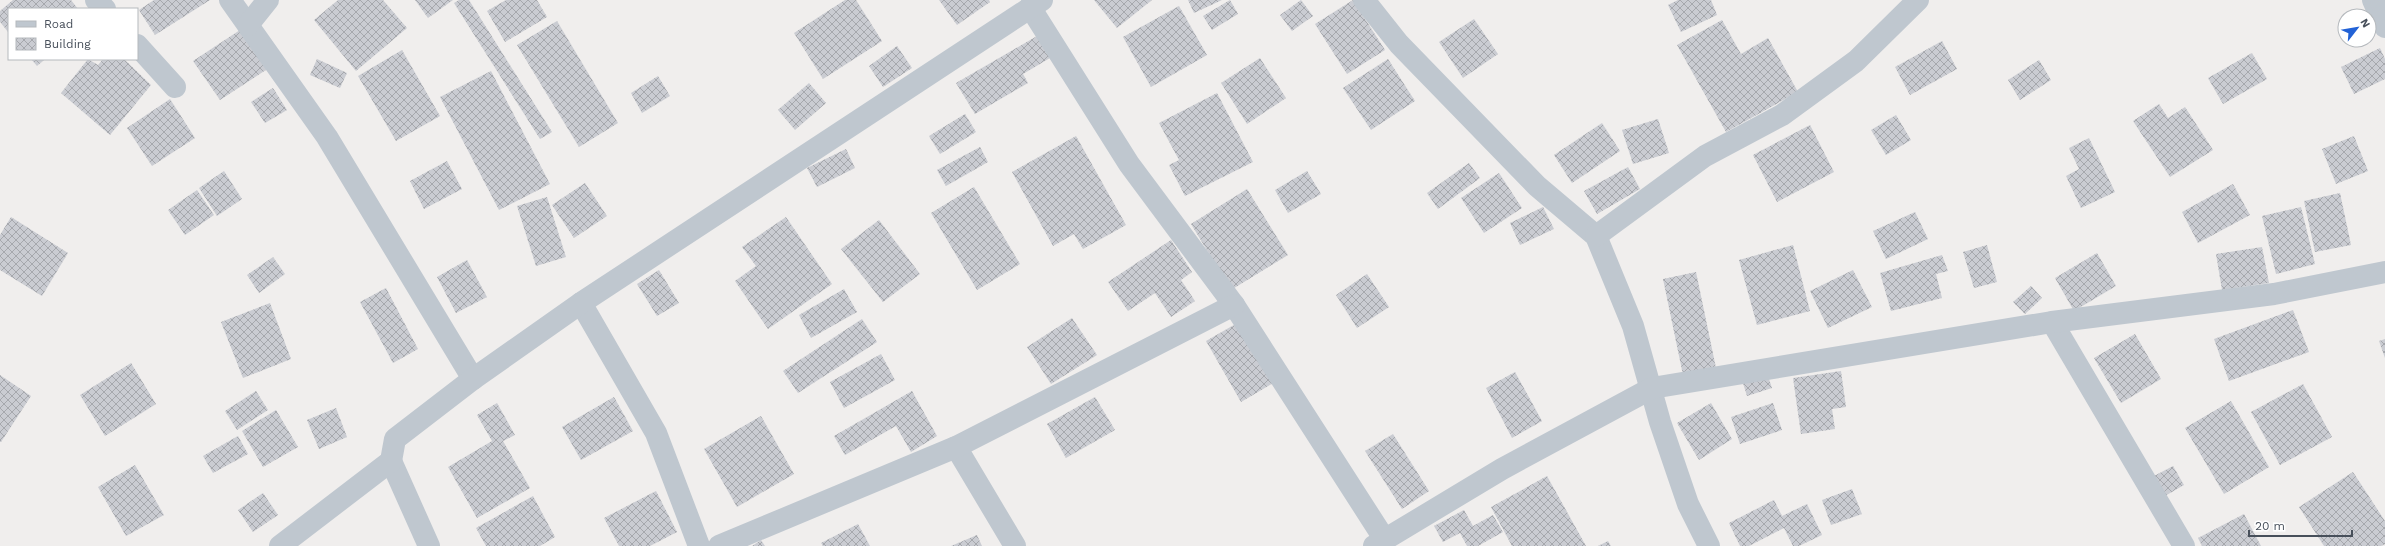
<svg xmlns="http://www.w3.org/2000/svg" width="2385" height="546" font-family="'Work Sans',sans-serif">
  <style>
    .building { fill: url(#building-cross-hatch) }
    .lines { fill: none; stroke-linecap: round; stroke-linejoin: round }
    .minor { stroke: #bfc7cf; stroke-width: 22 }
  </style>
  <defs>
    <pattern id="building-cross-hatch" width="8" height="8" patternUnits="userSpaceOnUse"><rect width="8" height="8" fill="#caccd2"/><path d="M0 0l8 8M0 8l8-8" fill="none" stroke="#a6a8ad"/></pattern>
  </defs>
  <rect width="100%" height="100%" fill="#f0eeed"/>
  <g class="building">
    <path d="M13,0H71L78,9H9V33L0,22V11Z"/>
    <path d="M154,0H210L155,35L139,10Z"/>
    <path d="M338,0H383L407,28L356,71L314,20Z"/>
    <path d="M415,0H453L428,18Z"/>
    <path d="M459,0H469L552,132L540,139L454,3Z"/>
    <path d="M506,0H537L547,17L505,42L487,11Z"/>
    <path d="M845,0H856L882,41L823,79L794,33Z"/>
    <path d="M939,0H989L990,2L957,25Z"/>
    <path d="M1094,0H1152L1117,28Z"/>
    <path d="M1188,0H1222L1194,13Z"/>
    <path d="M1230,0L1238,14L1212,30L1203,16Z"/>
    <path d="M1301,0L1313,16L1292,31L1280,15Z"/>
    <path d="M1353,0L1385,50L1347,74L1315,24Z"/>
    <path d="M1678,0H1711L1717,15L1681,32L1668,5Z"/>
    <path d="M1179,6L1207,55L1151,87L1123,37Z"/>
    <path d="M1474,19L1498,54L1463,78L1439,42Z"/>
    <path d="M1722,20L1741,54L1768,38L1798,92L1726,132L1677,45Z"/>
    <path d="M557,21L618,123L579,147L517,45Z"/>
    <path d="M243,28L269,68L220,100L193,61Z"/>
    <path d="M1037,36L1050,58L1023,74L1028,83L975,114L956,83Z"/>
    <path d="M1942,41L1957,69L1910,95L1895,67Z"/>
    <path d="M897,46L912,68L883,87L869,66Z"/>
    <path d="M2380,48L2385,59V79L2354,94L2341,67Z"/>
    <path d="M402,50L440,116L396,141L358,76Z"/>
    <path d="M2252,53L2267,79L2223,104L2208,78Z"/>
    <path d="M1260,58L1286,98L1247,124L1221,83Z"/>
    <path d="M31,59H45L37,66Z"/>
    <path d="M88,59L98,65L103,59H124L151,85L110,135L61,93Z"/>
    <path d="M317,59L347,73L340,88L310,75Z"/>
    <path d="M1388,59L1415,101L1371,130L1343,88Z"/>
    <path d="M2039,60L2051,80L2020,100L2008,80Z"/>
    <path d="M491,71L550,184L499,210L440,97Z"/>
    <path d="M658,76L670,96L642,113L631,93Z"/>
    <path d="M809,83L826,103L795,130L778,110Z"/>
    <path d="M273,88L287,110L265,123L251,102Z"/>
    <path d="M1217,93L1253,162L1185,196L1169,165L1179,160L1159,123Z"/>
    <path d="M170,99L195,138L152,166L127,128Z"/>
    <path d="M2159,104L2168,118L2185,107L2213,150L2170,177L2133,121Z"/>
    <path d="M965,114L976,132L940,154L929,136Z"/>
    <path d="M1896,115L1911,140L1886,155L1871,130Z"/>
    <path d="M1658,119L1669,153L1633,164L1622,130Z"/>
    <path d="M1602,123L1620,151L1572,183L1554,155Z"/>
    <path d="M1810,125L1834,172L1777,202L1753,155Z"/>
    <path d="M1076,136L1126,225L1083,249L1074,234L1053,246L1012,172Z"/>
    <path d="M2354,136L2368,171L2336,184L2322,149Z"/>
    <path d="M2089,138L2115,192L2081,208L2066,176L2079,169L2069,148Z"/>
    <path d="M980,147L988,162L946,186L937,170Z"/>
    <path d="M846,149L855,168L817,187L807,168Z"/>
    <path d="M447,161L462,189L424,209L410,181Z"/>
    <path d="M1469,163L1480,178L1438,209L1427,193Z"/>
    <path d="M1628,167L1640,189L1597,214L1584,191Z"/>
    <path d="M224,171L242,199L217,216L199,188Z"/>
    <path d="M1307,171L1321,194L1288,213L1275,190Z"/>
    <path d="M1499,173L1522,208L1484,233L1461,198Z"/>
    <path d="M585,183L607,216L574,238L552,205Z"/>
    <path d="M2233,184L2250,215L2198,243L2182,212Z"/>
    <path d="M974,187L1020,264L977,290L931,213Z"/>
    <path d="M1247,189L1288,255L1231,290L1191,224Z"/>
    <path d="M197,190L214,215L185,235L168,210Z"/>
    <path d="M2340,193L2351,245L2315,252L2304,201Z"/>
    <path d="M547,197L566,257L536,266L517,206Z"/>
    <path d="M1543,207L1554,229L1520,245L1510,223Z"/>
    <path d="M2301,207L2315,264L2276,274L2262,216Z"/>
    <path d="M1915,212L1928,239L1886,259L1873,231Z"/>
    <path d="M11,217L68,253L42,296L0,270V235Z"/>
    <path d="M786,217L832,284L768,329L735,281L756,266L742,247Z"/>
    <path d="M879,220L920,274L883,302L841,249Z"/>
    <path d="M1171,240L1192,272L1181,280L1195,301L1171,317L1155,293L1128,311L1108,282Z"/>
    <path d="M1793,245L1810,311L1757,325L1739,260Z"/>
    <path d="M1987,245L1997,282L1974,288L1963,252Z"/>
    <path d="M2262,247L2269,283L2222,290L2216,254Z"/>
    <path d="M2097,253L2116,286L2074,311L2055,278Z"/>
    <path d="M1942,255L1948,271L1936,274L1942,298L1891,311L1880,273Z"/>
    <path d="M273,257L285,274L259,293L247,275Z"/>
    <path d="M467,260L487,297L456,313L437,277Z"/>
    <path d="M659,270L679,303L657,316L637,284Z"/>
    <path d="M1853,270L1872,307L1828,328L1810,291Z"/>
    <path d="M1696,272L1716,368L1683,375L1663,279Z"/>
    <path d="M1367,274L1389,307L1357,328L1336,295Z"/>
    <path d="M2031,286L2042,298L2025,314L2013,302Z"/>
    <path d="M386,288L418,349L393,363L360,302Z"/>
    <path d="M844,289L857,312L811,338L799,315Z"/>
    <path d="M270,303L291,359L243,378L221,322Z"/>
    <path d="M2293,310L2309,352L2229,381L2214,339Z"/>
    <path d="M1072,318L1097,355L1051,384L1027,347Z"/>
    <path d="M862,319L877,342L798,393L783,371Z"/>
    <path d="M1239,322L1275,382L1241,402L1206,341Z"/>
    <path d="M2135,334L2161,379L2121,403L2094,358Z"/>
    <path d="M2385,339V358L2379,341Z"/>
    <path d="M881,354L895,380L844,408L830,382Z"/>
    <path d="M131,363L156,404L105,436L80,395Z"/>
    <path d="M1841,371L1846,407L1832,409L1835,429L1801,434L1793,378Z"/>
    <path d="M1515,372L1542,421L1512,438L1486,388Z"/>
    <path d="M1767,373L1772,388L1747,396L1742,380Z"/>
    <path d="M0,375L31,396L1,442H0Z"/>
    <path d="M2303,384L2332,437L2280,465L2251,412Z"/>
    <path d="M256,391L268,410L237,430L225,411Z"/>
    <path d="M912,391L937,436L911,452L896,426L845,455L834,436Z"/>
    <path d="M614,397L633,431L581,460L562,427Z"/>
    <path d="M1095,397L1115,430L1066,458L1047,424Z"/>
    <path d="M2231,401L2269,467L2224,494L2185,428Z"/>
    <path d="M497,403L515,435L503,441L530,488L477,518L448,467L492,441L477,415Z"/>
    <path d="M1711,403L1732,439L1699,460L1677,423Z"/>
    <path d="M1773,403L1782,430L1740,444L1731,417Z"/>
    <path d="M336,408L347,437L319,449L307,420Z"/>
    <path d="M276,410L298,447L263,467L242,431Z"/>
    <path d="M761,416L794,474L737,507L704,449Z"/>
    <path d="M1393,434L1429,491L1402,509L1365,451Z"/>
    <path d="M238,436L248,454L213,473L203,456Z"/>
    <path d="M135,465L164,515L126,536L98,487Z"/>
    <path d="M2173,466L2184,485L2165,496L2154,476Z"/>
    <path d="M2353,472L2385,521V544L2381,546H2324L2299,507Z"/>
    <path d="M1547,476L1586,546H1512L1491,507Z"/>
    <path d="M1852,489L1862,514L1831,525L1822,500Z"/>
    <path d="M656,491L677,532L650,546H619L604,518Z"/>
    <path d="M263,493L278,515L253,532L238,510Z"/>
    <path d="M533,496L555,537L540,546H486L476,528Z"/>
    <path d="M1774,500L1782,516L1807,504L1822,535L1799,546H1793L1784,528L1749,546H1740L1729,523Z"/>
    <path d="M1464,510L1473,526L1493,515L1503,532L1478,546H1467L1460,533L1443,542L1434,526Z"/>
    <path d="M2244,514L2261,546H2202L2198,538Z"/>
    <path d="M858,524L870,546H823L821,543Z"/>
    <path d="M977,535L982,546H951Z"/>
    <path d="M761,540L765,546H752Z"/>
    <path d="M1608,541L1611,546H1598Z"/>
  </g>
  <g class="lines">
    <g class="minor">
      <path d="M96,0L105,9"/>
      <path d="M230,0L327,137L473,379"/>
      <path d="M1364,0L1399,44L1537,186L1596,236L1633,326L1660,422L1688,504L1709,546"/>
      <path d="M2373,0L2385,27"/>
      <path d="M1030,7L1129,164L1234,305L1385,540"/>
      <path d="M248,25L268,0"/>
      <path d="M137,45L175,87"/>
      <path d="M1596,236L1705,156L1782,115L1856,61L1918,0"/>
      <path d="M581,303L656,433L699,546"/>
      <path d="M2052,322L2184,546"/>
      <path d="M956,447L1015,546"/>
      <path d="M391,461L429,546"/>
      <path d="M280,546L391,461L395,439L473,379L581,303L1042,0"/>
      <path d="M719,546L956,447L1234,305"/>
      <path d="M1374,546L1502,469L1652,388L2052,322L2274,294L2385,272"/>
    </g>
  </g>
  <rect x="8" y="8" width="130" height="52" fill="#ffffff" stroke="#b5b9bd"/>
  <rect x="16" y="21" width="20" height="6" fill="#bfc7cf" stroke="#b5b9bd"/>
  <text x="44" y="28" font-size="12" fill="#474f5a">Road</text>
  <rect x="16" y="38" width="20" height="12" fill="url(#building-cross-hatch)" stroke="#b5b9bd"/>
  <text x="44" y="48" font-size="12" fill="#474f5a">Building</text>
  <g transform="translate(2357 28) rotate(59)"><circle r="19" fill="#ffffff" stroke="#b5b9bd"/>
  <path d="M0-3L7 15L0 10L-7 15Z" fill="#2262d6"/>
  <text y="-6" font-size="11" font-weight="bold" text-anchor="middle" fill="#474f5a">N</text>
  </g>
  <path d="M2249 530v6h103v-6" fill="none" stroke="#474f5a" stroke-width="2"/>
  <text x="2255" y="530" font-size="12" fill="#474f5a" stroke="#ffffff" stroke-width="3" paint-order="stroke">20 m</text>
</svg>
